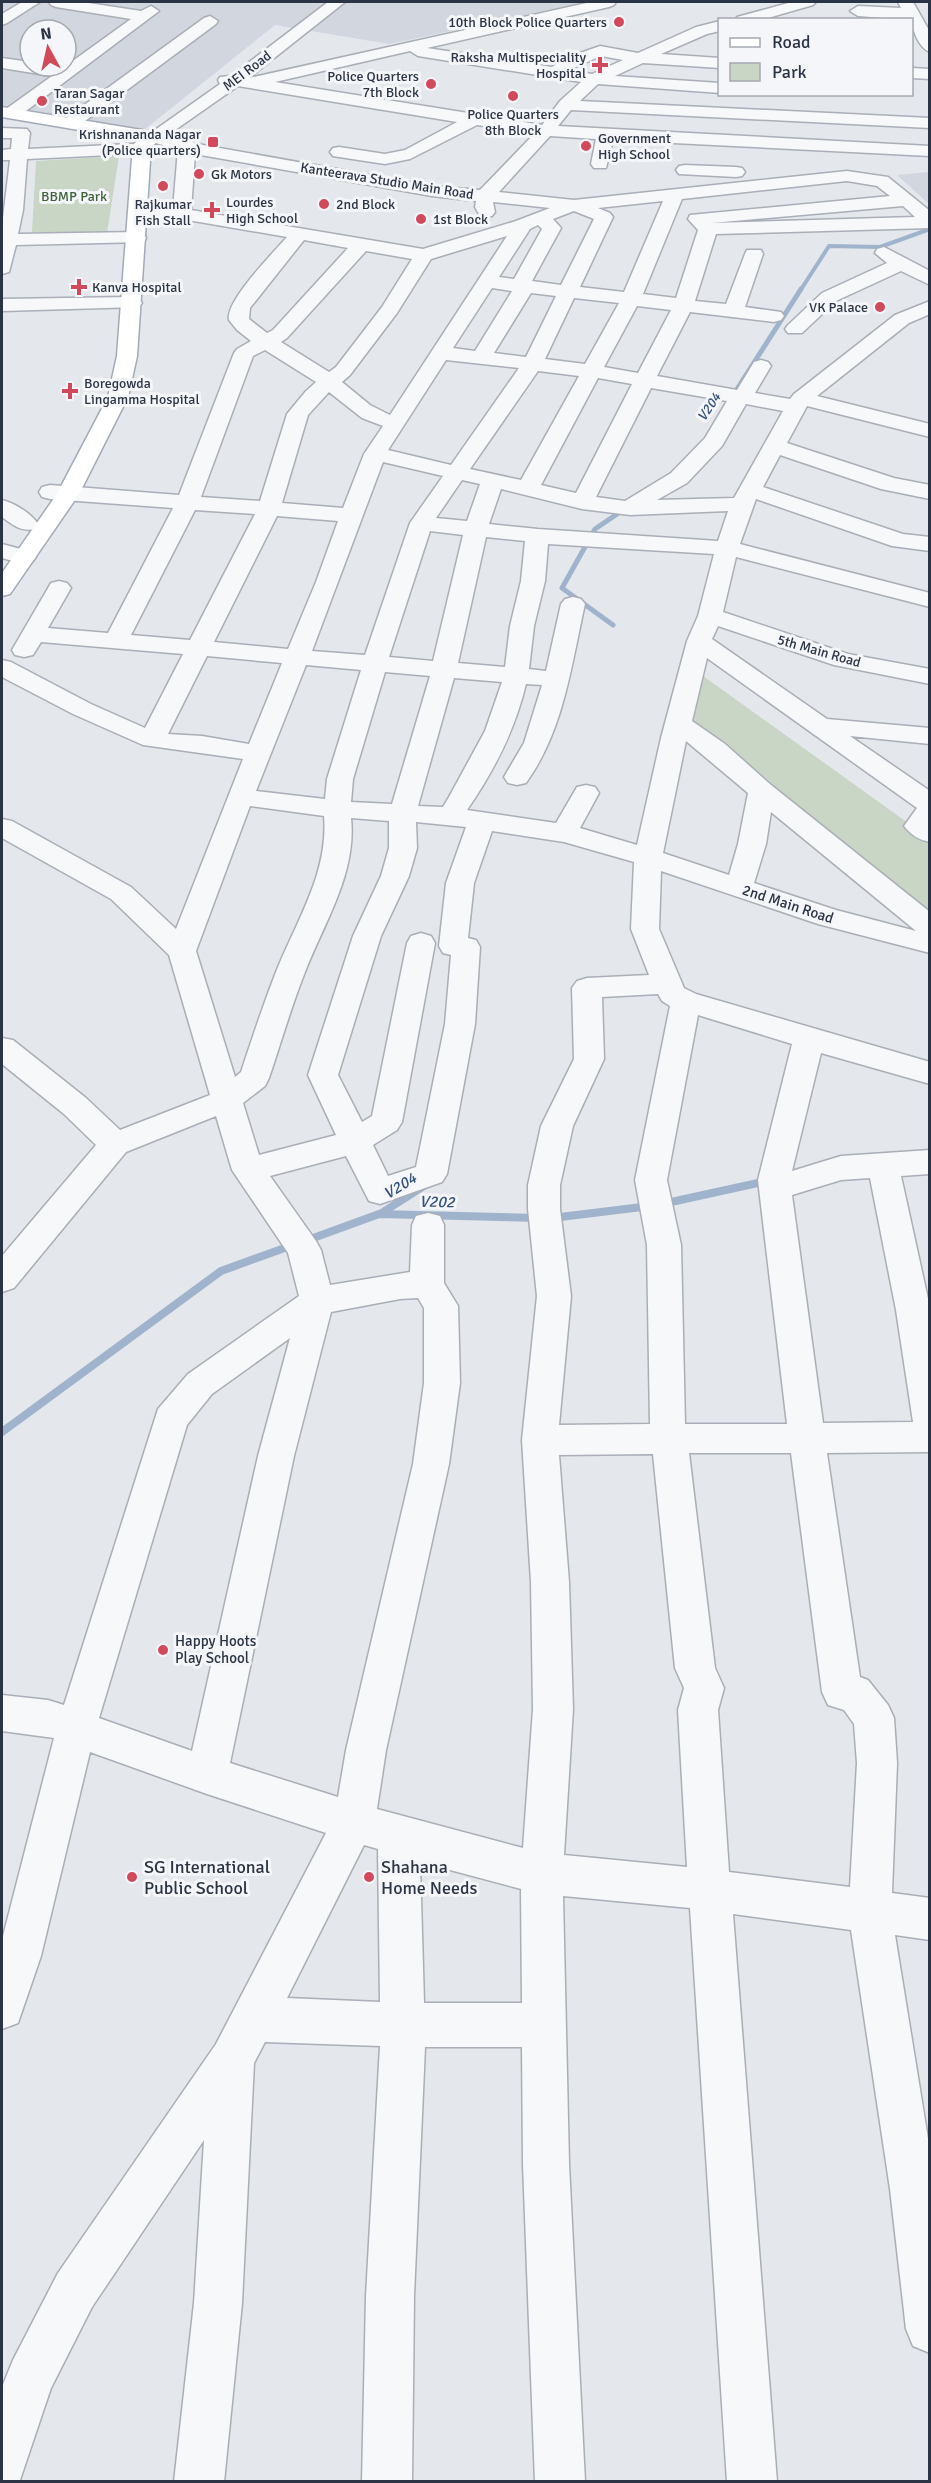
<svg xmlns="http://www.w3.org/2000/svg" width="931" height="2483" font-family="Signika,sans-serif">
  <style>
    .built { fill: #d2d6de; fill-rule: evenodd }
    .green { fill: #c9d6c5 }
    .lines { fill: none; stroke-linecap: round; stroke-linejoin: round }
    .stream-far2 { stroke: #9fb4cc; stroke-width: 4 }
    .stream-far1 { stroke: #9fb4cc; stroke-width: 5 }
    .stream { stroke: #9fb4cc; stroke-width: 8 }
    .minor-casing { stroke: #a9aeb7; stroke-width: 3 }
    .major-casing { stroke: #a3abb8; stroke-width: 3 }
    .minor { fill: #f7f8fa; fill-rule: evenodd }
    .major { fill: #fff; fill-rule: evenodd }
    .poi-dot { fill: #d1495b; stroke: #f4f6f9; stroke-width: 2 }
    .labels { text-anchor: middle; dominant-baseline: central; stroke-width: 6; stroke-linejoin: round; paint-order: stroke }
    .far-poi-label { font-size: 14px; fill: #2b3445; stroke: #f4f6f9; text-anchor: start }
    .far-street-label { font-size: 14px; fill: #2b3445; stroke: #f4f6f9 }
    .far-park-label { font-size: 14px; fill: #3f6138; stroke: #f4f6f9 }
    .far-water-label { font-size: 14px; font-style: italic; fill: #34527a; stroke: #f4f6f9 }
    .street-label { font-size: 15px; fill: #2b3445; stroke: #f4f6f9 }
    .poi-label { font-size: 15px; fill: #2b3445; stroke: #f4f6f9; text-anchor: start }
    .water-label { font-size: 16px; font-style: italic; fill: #34527a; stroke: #f4f6f9 }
    .near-poi-label { font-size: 18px; fill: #2b3445; stroke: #f4f6f9; text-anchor: start }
  </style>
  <rect width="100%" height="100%" fill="#e4e7ec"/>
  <g class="built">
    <path d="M2,2H588L389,44L275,25L144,130L2,105ZM30,30H66V66H30Z"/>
    <path d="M929,172V204L897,175Z"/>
  </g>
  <g class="green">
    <path d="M119,156L107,233L32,232L36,161Z"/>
    <path d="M685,663L929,838V939L665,723Z"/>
  </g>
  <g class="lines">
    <path class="stream-far2" d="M800,291L829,246L880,247L930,229"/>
    <g class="stream-far1">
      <path d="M732,397L801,289"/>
      <path d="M613,625L562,588L595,529L626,508"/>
    </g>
    <g class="stream">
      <path d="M662,1204L767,1181"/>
      <path d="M380,1214L424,1186"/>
      <path d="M552,1218L650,1206"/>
      <path d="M305,1241L379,1214L537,1218"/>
      <path d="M2,1432L221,1271L293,1245"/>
    </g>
    <defs>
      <g id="minor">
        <path d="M22,2H40L7,23L2,25V14Z"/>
        <path d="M49,2H82L141,11L151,6L159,11L18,117H6L4,113L6,109L52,76L2,68V58L30,62V66L63,68L131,19L56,7L51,5Z"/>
        <path d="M328,2H345L249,78L591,2H616L614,5L609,7L427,48L552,67L566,58L600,46L638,53L696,27L720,21V31L707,34L661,54L720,58V68L643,63L615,76L720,83V93L598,84L580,101L930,118V128L571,110L558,126L930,146V156L613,140L606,168H594L591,164L596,139L550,136L499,192L574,200L847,171L888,177L930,211V228L716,234L695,301L726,304L745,254L747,250H761L763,254L745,307L781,312L784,316L781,320L774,322L690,312L657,376L737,390L754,362L761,360L768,362L771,366L755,393L790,399L794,394L895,315L930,301V314L909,323L817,396L930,424V437L807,406L787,443L894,478L930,485V499L881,489L780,455L763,487L903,534L930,537V551L892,546L756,499L740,544L930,593V607L736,557L723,612L848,654L930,669V684L834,665L718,626L712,639L827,719L930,728V744L850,736L930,791V842C919,840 911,835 904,826L917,808L707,658L692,721L725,744L771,785L930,912V953L818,924L661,871L659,929L684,988L696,994L930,1062V1084L821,1053L792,1171L841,1156L930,1150V1174L901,1176L930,1308V1452L827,1453L860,1677L868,1680L888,1705L894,1718L897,1763L892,1893L930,1898V1940L895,1935L930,2151V2353L913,2346L906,2329L890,2189L851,1930L733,1914L777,2482H727L690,1908L563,1896L569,2164L585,2482H535L523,2164L522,2047H425L414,2296L412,2482H362L366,2296L380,2046L265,2042L254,2063L242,2303L224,2482H174L194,2303L204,2140L92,2307L51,2388L20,2480L2,2482V2387L13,2360L58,2273L216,2044L326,1833L207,1794L90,1752L41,1956L18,2023L2,2029V1940L54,1738L2,1731V1695L48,1700L64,1705L158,1409L188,1374L299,1296L288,1253L232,1170L216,1116L126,1152L14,1288L2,1292V1256L96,1145L64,1114L2,1064V1038L13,1040L86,1098L120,1130L210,1095L169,955L111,899L2,838V819L12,821L131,887L176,929L243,759L143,745L73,714L2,677V660L11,662L91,704L145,728L183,654L41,642L33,655L24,657L15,655L12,650L51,583L59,581L67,583L71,588L48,628L108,633L173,508L50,499L42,497L39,492L42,487L50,485L179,495L234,353L237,349L251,341L237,330L229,320C225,301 274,252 287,237L182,219L132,218L129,214L132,210L173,209L178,149L148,141L145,137L220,84L218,80L220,77L231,76ZM410,51L418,56L581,82L560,101L542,125L275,82ZM601,56L623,60L592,74L569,70ZM238,86L457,122L405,150L385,154L339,147L333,148L330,152L333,156L339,157L385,164L410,159L477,125L534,134L480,190L432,186L203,145L168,135ZM195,154L432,196L476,201L475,207L480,216H492L495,212L493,202L550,208L516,221L423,249L191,210ZM847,181L877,186L890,196L690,215L688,219L698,230L676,298L643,294L682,199ZM663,201L624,292L580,287L613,217L610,213L598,208ZM903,206L915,217L712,223ZM574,211L594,219L561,285L532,281L561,228L553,219ZM538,225L542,229L514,279L499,277L530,229ZM507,236L390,415L370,405L342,382L350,375L397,313L431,259ZM304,240L348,248L273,330L267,333L249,319L250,308ZM366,251L412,259L382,307L336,367L329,372L281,342L287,338ZM492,288L512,291L475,351L453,348ZM531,293L556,296L526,357L494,353ZM574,298L619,303L585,364L545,359ZM637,306L671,310L638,373L604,367ZM265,350L316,382L306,391L287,414L260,501L201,497L253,356ZM446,360L519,368L451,465L388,450ZM538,371L579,376L521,480L470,469ZM598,378L632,384L576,493L541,485ZM651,388L727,401L705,438L671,473L625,501L596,497ZM329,392L362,418L383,426L364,454L343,508L282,503L308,415ZM746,404L783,411L734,498L657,500L687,483L722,446ZM383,462L443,476L410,523L365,655L312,651ZM462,480L480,484L467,521L436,518ZM501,489L582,509L630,515L728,511L718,541L538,529L489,524ZM195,510L255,514L190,640L131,635ZM277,516L338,521L316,582L288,649L214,642ZM430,531L463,535L433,661L389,657ZM486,537L525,541L521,581L510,626L505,667L458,663ZM548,544L714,554L698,616L687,641L661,738L637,845L580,828L599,793L595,787L586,785L577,787L556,823L467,810C494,771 515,730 526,684L542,685L524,743L504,777L508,783L517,785L526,783C564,730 571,666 585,604L581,599L573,597L565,599L561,604L546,671L529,669L534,626L545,581ZM207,656L282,663L249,744L202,736L168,734ZM306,665L361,670L327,779L325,799L256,791ZM385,672L430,676L392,804L351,802L353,779ZM454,678L502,682L485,731L449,797L443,807L418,806ZM686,741L748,793L738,844L729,875L663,853ZM250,806L324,816C329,872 296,922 276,972C263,1005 252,1039 241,1072L235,1077L196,951ZM771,812L916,931L836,910L754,883L766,844ZM351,818L389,821V848L381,876L353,936L308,1075L336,1135L259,1155L243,1103L265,1086L269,1078C281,1043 291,1007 305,972C324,923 357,873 351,818ZM416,822L466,827L446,883L439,946L443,953L451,955L445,1024L416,1167L388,1176L373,1145L397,1130L402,1122L435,943L431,936L421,933L411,936L407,943L372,1116L362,1122L338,1075L381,936L409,876L417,848ZM492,831L564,842L634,862L631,929L649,975L587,978L577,981L572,988L574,1059L541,1126L528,1185V1209L537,1296L522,1440L531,1582L533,1709L523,1848L377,1809L386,1750L449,1464L460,1383L458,1306L444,1283V1225L440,1216L428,1213L416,1216L412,1225L410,1272L330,1285L321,1250L316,1241L270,1176L346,1156L369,1201L380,1204L442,1182L447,1174L475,1024L480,947L476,940L468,938L474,883ZM658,994L662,1001L670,1006L635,1180L647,1245L650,1424L559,1425L571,1296L560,1209V1185L573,1126L604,1059L602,997ZM698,1015L792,1044L758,1180L787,1424H685L681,1245L667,1180ZM870,1178L896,1310L913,1422L823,1423L792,1195L841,1180ZM418,1298L424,1308V1383L413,1464L346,1750L338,1797L230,1763L294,1456L331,1312L400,1299ZM290,1338L258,1456L192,1751L99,1718L187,1425L212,1394ZM689,1453H791L822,1692L828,1705L844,1710L854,1724L857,1763L850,1887L729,1872L718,1710L724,1688L715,1668ZM653,1454L675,1668L684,1688L678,1710L687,1867L564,1855L573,1709L569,1582L559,1455ZM364,1845L378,1849L380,2002L287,1998ZM420,1862L521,1889L522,2003H424Z"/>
        <path d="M792,2H816L813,5L761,20H735L737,17Z"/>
        <path d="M898,2H913L930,32V52C919,48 912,30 912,20L858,16L850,11L858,6L901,8Z"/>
        <path d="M210,16L218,21L216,24L77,127H65L62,123L65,119L204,18Z"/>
        <path d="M912,68L930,69V79L912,78Z"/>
        <path d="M2,128L27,129L30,133L28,149L132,144L138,145L141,149L138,153L132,154L27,159L23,210L18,234L137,232L144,234L146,238L144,242L16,245L9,272L2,274V226L10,160H2V150L11,149L12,138H2Z"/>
        <path d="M685,165L736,167L742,168L745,172L742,176L736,177L679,174L676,170L679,166Z"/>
        <path d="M884,247L930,271V285L901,271L836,301L802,333H788L785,329L788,325L822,293L887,263L875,253L877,249Z"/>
        <path d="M132,297L139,299L142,303L139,307L2,311V299Z"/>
        <path d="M2,500C14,503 31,513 38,524L35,529C21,532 13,525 2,517Z"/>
        <path d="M2,544L32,552L36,557L32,562L24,564L2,558Z"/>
      </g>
      <path id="major" d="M2,107L154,132L160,133L163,137L151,147L137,356L128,397L79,494L10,594L2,596V573L57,494L108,397L117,356L133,145L138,140L2,117Z"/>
    </defs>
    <use href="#minor" class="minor-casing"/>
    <use href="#major" class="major-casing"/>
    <use href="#minor" class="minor"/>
    <use href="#major" class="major"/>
  </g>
  <g class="poi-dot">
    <circle cx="619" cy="22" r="6"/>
    <path d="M597 56h6v6h6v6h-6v6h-6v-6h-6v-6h6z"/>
    <circle cx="431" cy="84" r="6"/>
    <circle cx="513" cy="96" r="6"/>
    <circle cx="42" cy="101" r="6"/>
    <rect x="207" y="136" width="12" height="12" rx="3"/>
    <circle cx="586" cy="146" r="6"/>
    <circle cx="199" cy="174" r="6"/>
    <circle cx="163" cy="186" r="6"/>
    <circle cx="324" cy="204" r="6"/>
    <path d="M209 201h6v6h6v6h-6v6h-6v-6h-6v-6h6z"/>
    <circle cx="421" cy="219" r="6"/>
    <path d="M76 278h6v6h6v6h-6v6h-6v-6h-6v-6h6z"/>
    <circle cx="880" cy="307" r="6"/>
    <path d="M67 382h6v6h6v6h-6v6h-6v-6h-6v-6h6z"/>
    <circle cx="163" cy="1650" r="6"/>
    <circle cx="132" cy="1877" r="6"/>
    <circle cx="369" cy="1877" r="6"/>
  </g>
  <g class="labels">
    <g class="far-poi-label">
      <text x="607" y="22" text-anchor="end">10th Block Police Quarters</text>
      <text x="586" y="57" text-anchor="end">Raksha Multispeciality<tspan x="586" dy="16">Hospital</tspan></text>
      <text x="419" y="76" text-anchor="end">Police Quarters<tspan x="419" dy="16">7th Block</tspan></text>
      <text x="54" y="93">Taran Sagar<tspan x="54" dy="16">Restaurant</tspan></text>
      <text x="513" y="114" text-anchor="middle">Police Quarters<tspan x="513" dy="16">8th Block</tspan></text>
      <text x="201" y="134" text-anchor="end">Krishnananda Nagar<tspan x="201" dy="16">(Police quarters)</tspan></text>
      <text x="598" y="138">Government<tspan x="598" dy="16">High School</tspan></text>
      <text x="211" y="174">Gk Motors</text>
      <text x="226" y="202">Lourdes<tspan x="226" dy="16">High School</tspan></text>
      <text x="163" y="204" text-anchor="middle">Rajkumar<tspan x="163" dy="16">Fish Stall</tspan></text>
      <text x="336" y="204">2nd Block</text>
      <text x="433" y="219">1st Block</text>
      <text x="92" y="287">Kanva Hospital</text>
      <text x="868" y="307" text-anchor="end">VK Palace</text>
      <text x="84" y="383">Boregowda<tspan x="84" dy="16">Lingamma Hospital</tspan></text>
    </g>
    <g class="far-street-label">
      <text transform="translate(247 71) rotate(-37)">MEI Road</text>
      <text transform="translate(387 181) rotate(9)">Kanteerava Studio Main Road</text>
      <text transform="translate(819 651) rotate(16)">5th Main Road</text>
    </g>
    <g class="far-park-label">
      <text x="74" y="196">BBMP Park</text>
    </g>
    <g class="far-water-label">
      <text transform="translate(709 407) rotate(-57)">V204</text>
    </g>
    <g class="street-label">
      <text transform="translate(788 904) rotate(18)">2nd Main Road</text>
    </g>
    <g class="poi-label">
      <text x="175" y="1641">Happy Hoots<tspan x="175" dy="17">Play School</tspan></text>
    </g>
    <g class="water-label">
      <text transform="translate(400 1186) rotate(-32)">V204</text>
      <text transform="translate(437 1202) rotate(1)">V202</text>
    </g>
    <g class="near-poi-label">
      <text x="144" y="1867">SG International<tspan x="144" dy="21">Public School</tspan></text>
      <text x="381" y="1867">Shahana<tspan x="381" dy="21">Home Needs</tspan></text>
    </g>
  </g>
  <rect width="931" height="2483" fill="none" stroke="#2b3445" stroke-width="6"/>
  <rect x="718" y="18" width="195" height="78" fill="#f4f6f9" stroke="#a4a8b1" stroke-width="1.5"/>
  <rect x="730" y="38" width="30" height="9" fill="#ffffff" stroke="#a4a8b1" stroke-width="1.5"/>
  <text x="772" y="48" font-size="18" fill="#2b3445">Road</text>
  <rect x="730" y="63" width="30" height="18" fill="#c9d6c5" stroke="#a4a8b1" stroke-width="1.5"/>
  <text x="772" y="78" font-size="18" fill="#2b3445">Park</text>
  <g transform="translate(48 48) rotate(352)"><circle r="28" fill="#f4f6f9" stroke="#a4a8b1" stroke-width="1.5"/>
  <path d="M0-4.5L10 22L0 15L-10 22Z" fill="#d1495b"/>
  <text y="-9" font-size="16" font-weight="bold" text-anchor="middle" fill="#2b3445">N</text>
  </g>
</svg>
